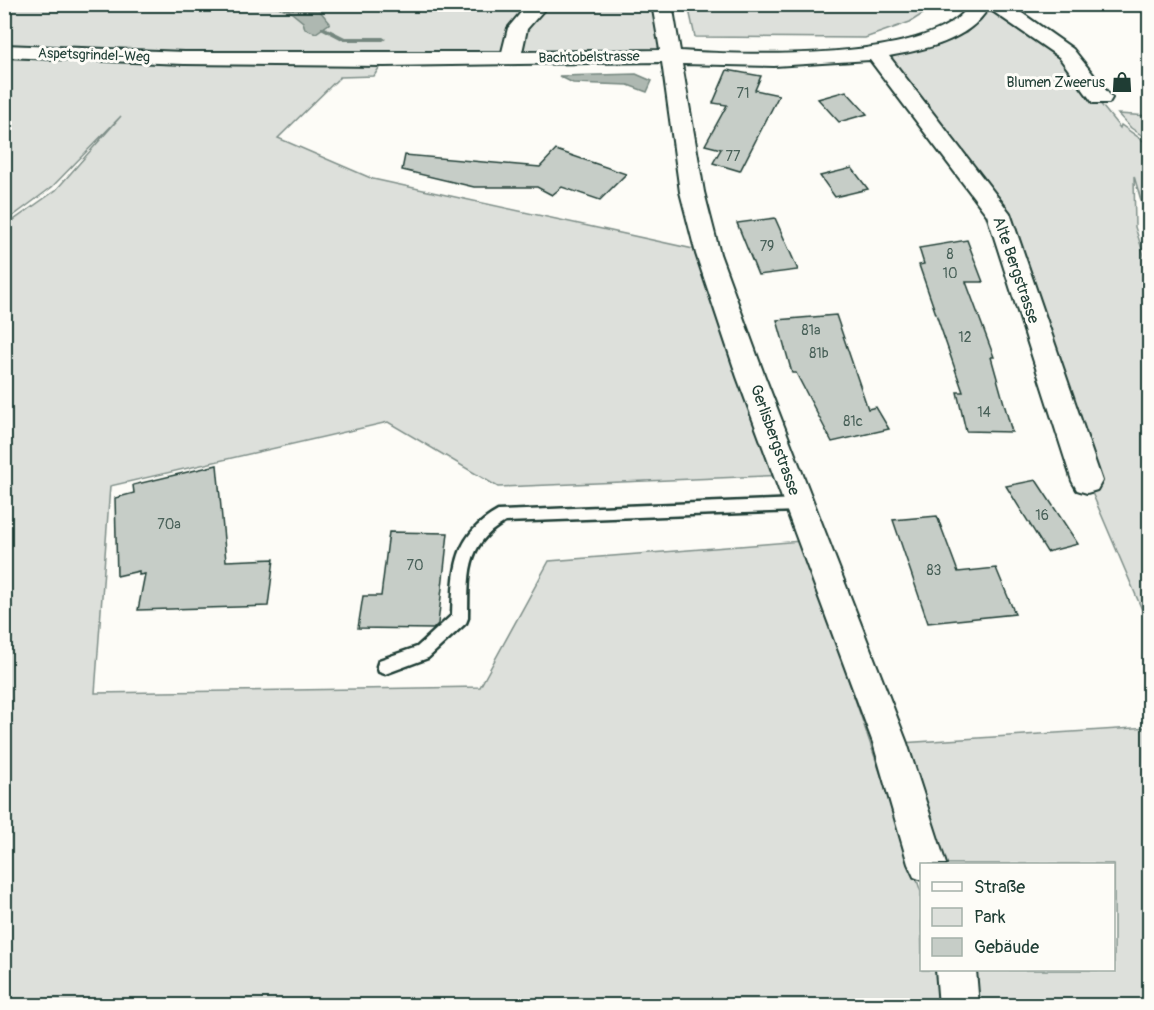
<svg xmlns="http://www.w3.org/2000/svg" width="1154" height="1010" font-family="Pangolin,sans-serif">
  <style>
    .green { fill: #dde0db; stroke: #7e8e88; stroke-width: 1.5 }
    .water { fill: #aeb8b1; stroke: #75877f; stroke-width: 1.5 }
    .lines { fill: none; stroke-linecap: round; stroke-linejoin: round }
    .stream { fill: #75877f; fill-rule: evenodd }
    .building { fill: #c6cdc7; stroke: #1f3d34; stroke-width: 1.5 }
    .lane-casing { stroke: #1f3d34; stroke-width: 5 }
    .street-casing { stroke: #1f3d34; stroke-width: 4 }
    .lane { fill: #fdfcf7; fill-rule: evenodd }
    .street { fill: #fdfcf7; fill-rule: evenodd }
    .labels { text-anchor: middle; dominant-baseline: central; stroke-width: 6; stroke-linejoin: round; paint-order: stroke }
    .far-street-label { font-size: 14px; fill: #1f3d34; stroke: #fdfcf7 }
    .far-poi-label { font-size: 14px; fill: #1f3d34; stroke: #fdfcf7; text-anchor: end }
    .number-label { font-size: 14px; fill: #496159 }
    .street-label { font-size: 16px; fill: #1f3d34; stroke: #fdfcf7 }
  </style>
  <rect width="100%" height="100%" fill="#fdfcf7"/>
  <filter id="ink" filterUnits="userSpaceOnUse"><feTurbulence type="fractalNoise" baseFrequency=".0167" numOctaves="2"/><feDisplacementMap in="SourceGraphic" scale="12" xChannelSelector="R" yChannelSelector="G"/><feConvolveMatrix kernelMatrix="1 2 1 2 8 2 1 2 1" color-interpolation-filters="sRGB"/></filter>
  <g filter="url(#ink)">
    <g class="green">
      <path d="M5,5H662L673,57L384,60L374,76L340,77L278,138L373,179L707,252L788,475L498,487L388,422L110,486L95,693L480,687L549,561L801,541L921,892L922,970H942L945,1005H5L4,227L56,190L121,116L52,187L5,222Z"/>
      <path d="M688,5V4L937,5L910,22L865,38L695,37Z"/>
      <path d="M994,6L1061,55L1120,128L1121,125L1149,145V228L1134,176L1135,227L1150,274L1149,626L1087,481L998,213L876,54L924,47L966,33Z"/>
      <path d="M1118,114L1149,116V140L1131,128Z"/>
      <path d="M1149,727V1005H978L976,970H1114V864H942L901,743Z"/>
    </g>
    <g class="water">
      <path d="M287,9L320,11L330,23L316,33L305,29L303,22Z"/>
      <path d="M636,74L652,81L647,92L628,85L573,83L559,76Z"/>
    </g>
    <g class="lines">
      <g class="stream">
        <path d="M266,4H277L290,9L287,11Z"/>
        <path d="M321,27H325L345,37H383L386,39L383,41H344L321,29Z"/>
      </g>
    </g>
    <g class="building">
      <path d="M727,70L761,76L755,90L779,95L740,171L713,163L721,149L705,145L727,105L713,103Z"/>
      <path d="M846,91L867,114L839,122L818,99Z"/>
      <path d="M556,150L626,174L600,200L562,187L552,195L537,187H474L402,170L405,155L540,167Z"/>
      <path d="M852,168L868,189L835,197L820,176Z"/>
      <path d="M775,218L798,270L758,275L737,223Z"/>
      <path d="M967,240L983,282H966L994,357H991L1012,432L966,431L957,392H963L919,265L924,264L919,248Z"/>
      <path d="M836,315L868,409L876,407L889,429L832,442L796,373H792L777,320Z"/>
      <path d="M217,465L226,561L274,559L268,606L138,610L145,574L139,575V571L117,576L115,498L134,493L133,485Z"/>
      <path d="M1036,480L1078,544L1047,552L1006,486Z"/>
      <path d="M937,516L958,572L996,568L1015,614L928,623L893,520Z"/>
      <path d="M389,532L448,533L438,624L433,629L358,628L363,596H381Z"/>
    </g>
    <g class="lines">
      <defs>
        <path id="lane" d="M798,499L803,501L806,505L803,509L798,511L505,522C464,545 469,577 468,618L466,623L428,658L385,674L379,672L377,666L379,660L417,647L452,615C454,569 453,536 498,511Z"/>
        <g id="street">
          <path d="M528,4H549L527,29L522,52L660,50L652,4H672L680,51C742,55 936,63 970,4H1009L1073,49L1112,98L1109,103H1093L1059,57L988,8C969,41 923,50 889,56L1010,213L1102,481L1097,490L1087,493L1077,490L1072,481L987,215L870,60L774,66L682,64L704,192L720,254L765,377L907,743L946,864H922V880L914,877L908,864L873,743L737,377L696,254L680,192L662,62L384,66L184,64L4,57V45L184,52H502L508,28Z"/>
          <path d="M936,970H976L979,1006H939Z"/>
        </g>
      </defs>
      <use href="#lane" class="lane-casing"/>
      <use href="#street" class="street-casing"/>
      <use href="#lane" class="lane"/>
      <use href="#street" class="street"/>
    </g>
  </g>
  <defs>
    <symbol id="shop-bare" viewBox="-9 -9 18 18"><path d="M-5-2.5h2.3a2.7 3.5 0 0 1 5.4 0H5L5.5 6h-11ZM-1.5-2.5h3a1.5 2.3 0 0 0-3 0Z" fill="#1f3d34" stroke="#fdfcf7" stroke-width="2.5" paint-order="stroke"/></symbol>
  </defs>
  <g fill-rule="evenodd">
    <use href="#shop-bare" x="1107" y="67" width="30" height="30"/>
  </g>
  <g class="labels">
    <g class="far-street-label">
      <text transform="translate(94 55) rotate(2)">Aspetsgrindel-Weg</text>
      <text transform="translate(589 57) rotate(-1)">Bachtobelstrasse</text>
    </g>
    <g class="far-poi-label">
      <text x="1105" y="82">Blumen Zweerus</text>
    </g>
    <g class="number-label">
      <text x="743" y="93">71</text>
      <text x="733" y="156">77</text>
      <text x="767" y="246">79</text>
      <text x="950" y="254">8</text>
      <text x="950" y="273">10</text>
      <text x="811" y="330">81a</text>
      <text x="965" y="337">12</text>
      <text x="819" y="353">81b</text>
      <text x="984" y="412">14</text>
      <text x="853" y="421">81c</text>
      <text x="1042" y="515">16</text>
      <text x="169" y="524">70a</text>
      <text x="415" y="565">70</text>
      <text x="934" y="570">83</text>
    </g>
    <g class="street-label">
      <text transform="translate(1016 270) rotate(71)">Alte Bergstrasse</text>
      <text transform="translate(775 440) rotate(70)">Gerlisbergstrasse</text>
    </g>
  </g>
  <rect width="1154" height="1010" fill="none" stroke="#fdfcf7" stroke-width="24"/>
  <rect x="12" y="12" width="1130" height="986" fill="none" stroke="#1f3d34" stroke-width="2" filter="url(#ink)"/>
  <rect x="920" y="863" width="195" height="108" fill="#fdfcf7" stroke="#a4b0a9" stroke-width="1.5"/>
  <rect x="932" y="882" width="30" height="9" fill="#fdfcf7" stroke="#a4b0a9" stroke-width="1.5"/>
  <text x="974" y="893" font-size="18" fill="#1f3d34">Straße</text>
  <rect x="932" y="908" width="30" height="18" fill="#dde0db" stroke="#a4b0a9" stroke-width="1.5"/>
  <text x="974" y="923" font-size="18" fill="#1f3d34">Park</text>
  <rect x="932" y="938" width="30" height="18" fill="#c6cdc7" stroke="#a4b0a9" stroke-width="1.5"/>
  <text x="974" y="953" font-size="18" fill="#1f3d34">Gebäude</text>
</svg>
